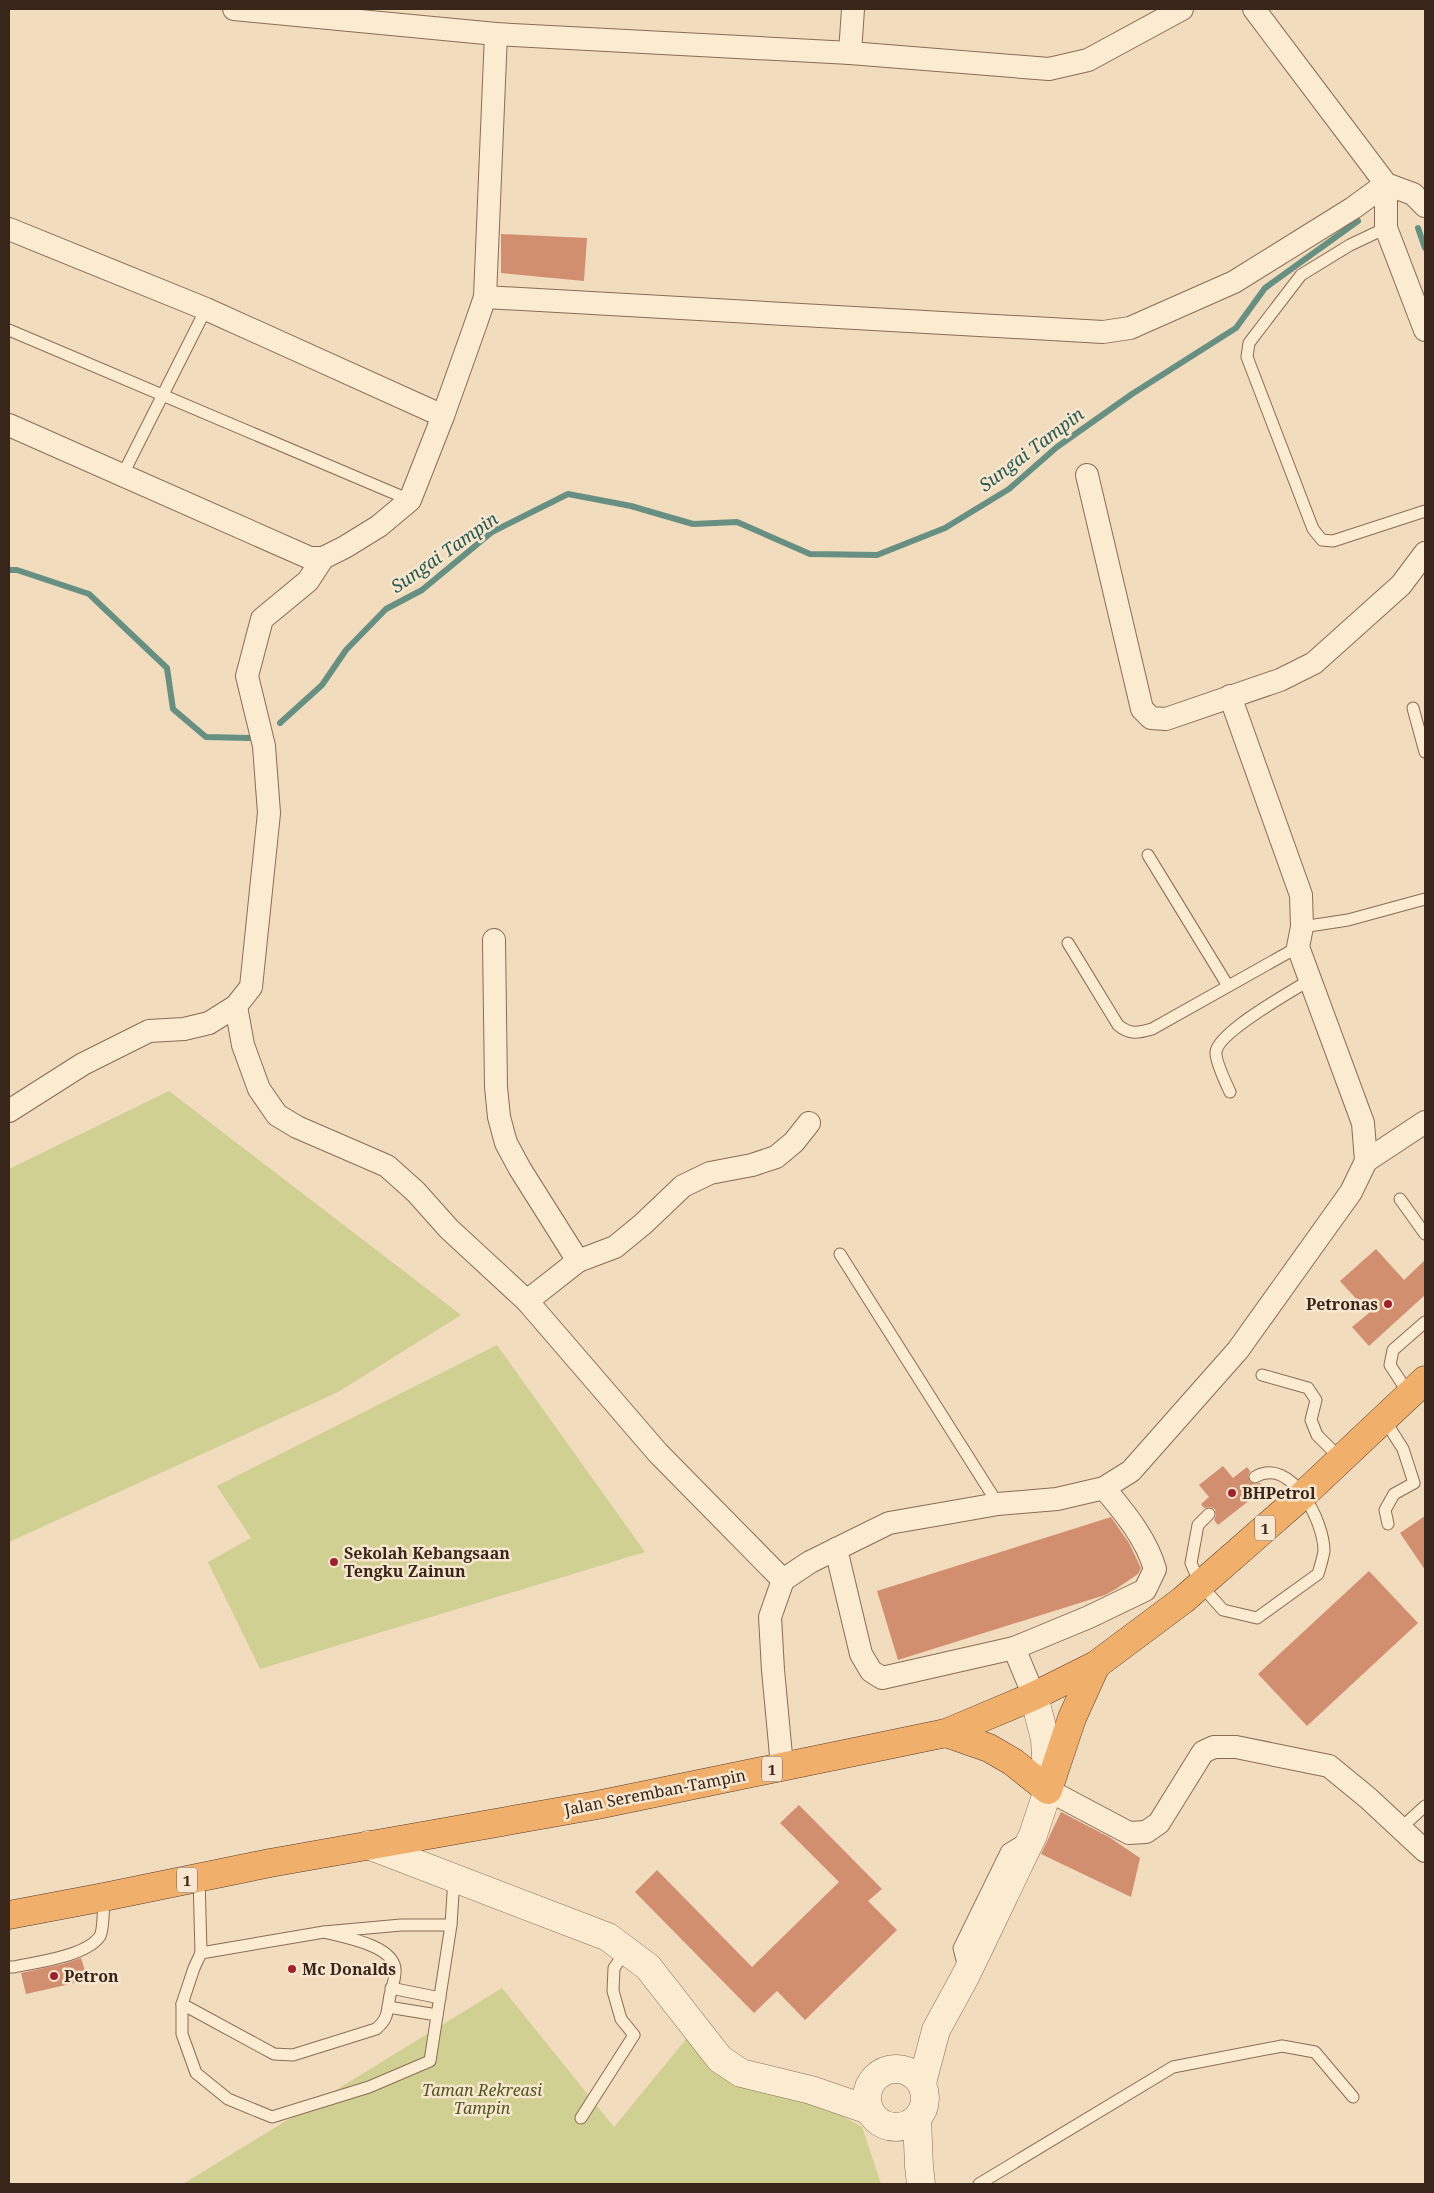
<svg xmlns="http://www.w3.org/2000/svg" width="1434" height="2193" font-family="'Noto Serif',serif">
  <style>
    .green { fill: #cfd091 }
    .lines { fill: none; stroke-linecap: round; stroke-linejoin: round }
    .stream { stroke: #689082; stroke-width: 6 }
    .building { fill: #d28f70 }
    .service-casing { stroke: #8a6c55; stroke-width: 13 }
    .minor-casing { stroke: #8a6c55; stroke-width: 24 }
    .tertiary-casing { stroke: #8a6c55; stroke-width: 29 }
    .trunk-casing { stroke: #583b2a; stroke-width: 29 }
    .service { stroke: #fbebd1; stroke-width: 11 }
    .minor { stroke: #fbebd1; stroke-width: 22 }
    .tertiary { stroke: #fbebd1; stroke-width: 28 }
    .trunk { stroke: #f0b06c; stroke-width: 28 }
    .poi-dot { fill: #9e212e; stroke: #f8e7ce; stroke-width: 2 }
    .labels { text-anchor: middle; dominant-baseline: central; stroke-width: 5; stroke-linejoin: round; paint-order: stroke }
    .shield { fill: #f8e7ce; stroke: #726051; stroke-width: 1 }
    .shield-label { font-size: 15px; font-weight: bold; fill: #39261b }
    .poi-label { font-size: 16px; font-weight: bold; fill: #39261b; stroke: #f8e7ce; text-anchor: start }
    .street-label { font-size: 16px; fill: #39261b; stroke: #f8e7ce }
    .park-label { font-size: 16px; font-style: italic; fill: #4e5720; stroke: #f8e7ce }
    .water-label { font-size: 18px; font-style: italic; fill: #295a52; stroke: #f8e7ce }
  </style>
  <rect width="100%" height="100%" fill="#f1dcbe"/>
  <g class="green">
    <path d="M169,1091L461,1315L338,1392L9,1542V1169Z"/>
    <path d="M497,1345L645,1552L260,1669L208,1562L251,1538L217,1486Z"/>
    <path d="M502,1988L614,2127L692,2032L862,2127L881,2184H183Z"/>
  </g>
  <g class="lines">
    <g class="stream">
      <path d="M1418,228L1425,248"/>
      <path d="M9,570H17L89,594L167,668L173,709L206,737L249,738"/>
      <path d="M280,723L322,685L346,650L386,609L422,590L492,532L568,494L631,506L693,524L737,522L810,554L877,555L945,528L1009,489L1057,447L1132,394L1236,328L1265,288L1358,221"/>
    </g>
  </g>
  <g class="building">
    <path d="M501,234L587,238L584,281L501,273Z"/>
    <path d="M1376,1249L1404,1280L1425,1260V1295L1369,1346L1352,1327L1369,1313L1340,1281Z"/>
    <path d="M1223,1466L1233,1478L1247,1467L1250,1471L1248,1476L1250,1482L1254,1484L1260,1483L1264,1489L1218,1525L1214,1520L1216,1515L1215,1509L1210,1507L1204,1508L1201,1504L1209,1497L1199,1485Z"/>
    <path d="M1425,1516V1570L1400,1533Z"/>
    <path d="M1111,1517L1129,1543L1141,1568L1138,1574L1116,1589L1105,1595L898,1660L877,1591Z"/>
    <path d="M1369,1571L1418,1623L1307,1726L1258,1674Z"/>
    <path d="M799,1805L882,1889L868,1901L897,1930L805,2020L777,1991L754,2013L635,1892L657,1870L752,1967L839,1882L780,1823Z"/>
    <path d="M1061,1812L1109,1837L1140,1858L1131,1897L1041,1854Z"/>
    <path d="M81,1958L88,1980L26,1994L21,1973L63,1964Z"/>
  </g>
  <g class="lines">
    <defs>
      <g id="service">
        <path d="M1386,228L1350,245L1301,275L1249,343L1247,357L1313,529L1322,540L1333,541L1425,511"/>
        <path d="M9,330L410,500"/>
        <path d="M123,474L206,309"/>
        <path d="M1413,708L1425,752"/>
        <path d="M1148,855L1228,986"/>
        <path d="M1302,927L1348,920L1425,899"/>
        <path d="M1068,943L1118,1025C1130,1035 1138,1033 1152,1029L1298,947"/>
        <path d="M1230,1092C1226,1083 1215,1061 1216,1052C1218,1032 1292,991 1310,980"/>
        <path d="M1400,1199L1425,1234"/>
        <path d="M840,1254L998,1504"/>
        <path d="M1262,1375L1308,1388L1316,1400L1311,1420L1317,1435L1341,1459"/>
        <path d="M1409,1394L1390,1365L1393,1350L1425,1322"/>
        <path d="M1384,1419L1403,1449L1414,1483L1394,1494L1385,1510L1388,1524"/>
        <path d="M1209,1514L1198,1525L1191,1563L1200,1584L1223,1610L1257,1618L1318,1574C1320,1567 1323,1558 1324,1551C1324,1521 1291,1456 1255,1477"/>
        <path d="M1401,1828L1425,1806"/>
        <path d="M199,1877L201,1953L324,1932L401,1925H451"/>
        <path d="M201,1953L194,1968L182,2004V2034L196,2073L228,2099L272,2117L369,2087L430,2061L451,1925L454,1878"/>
        <path d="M9,1967H14C37,1962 87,1956 100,1936C104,1929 103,1906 104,1897"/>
        <path d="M964,1968L959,1948L1007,1850L1025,1839"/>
        <path d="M391,1988L440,1998"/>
        <path d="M182,2004L274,2054L293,2055L376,2029C389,2018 387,2011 390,1995C392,1987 396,1977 395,1969C393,1945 343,1937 324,1932"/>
        <path d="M388,2007L437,2015"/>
        <path d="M581,2118L634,2035L621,2019L613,1991L614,1968L626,1951"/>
        <path d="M979,2184L1173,2067L1282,2046L1315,2052L1353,2097"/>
      </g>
      <g id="minor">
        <path d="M234,9L496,34L850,53L1049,69L1088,60L1182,9"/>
        <path d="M1254,9L1386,184L1413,194L1425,206"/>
        <path d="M850,53L853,9"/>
        <path d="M1386,184V228L1425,330"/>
        <path d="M9,229L206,309L443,416"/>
        <path d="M485,297L1103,332L1130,328L1234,282L1353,208L1386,184"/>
        <path d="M9,425L310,558H323L345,547L379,526L410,500L443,416L475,326L485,297L496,34"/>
        <path d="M1087,475L1142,709L1151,718L1166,719L1280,680L1314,663L1401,585L1425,553"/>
        <path d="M494,940L496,1087L499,1117L506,1143L520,1169L578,1261"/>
        <path d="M236,1006L243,1045L259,1089L277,1115L297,1127L387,1166L416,1192L449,1229L527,1301"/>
        <path d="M9,1111L83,1064L149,1031L184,1029L209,1023L236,1006L251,987L269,813L264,746L247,676L262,619L308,581L323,558"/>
        <path d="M1366,1161L1425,1122"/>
        <path d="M836,1549L861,1654L871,1671L882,1678L1014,1648L1036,1639L1089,1617L1145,1590L1155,1569C1146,1538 1124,1512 1104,1488"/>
        <path d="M783,1580L658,1453L527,1301L578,1261L615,1247L643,1224L683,1186L710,1173L752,1165L776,1157L794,1142L809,1123"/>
        <path d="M1014,1648L1034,1696"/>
        <path d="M782,1766L773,1670L770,1617L783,1580L810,1562L889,1523L998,1504L1057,1499L1104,1488L1131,1471L1238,1350L1351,1192L1366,1161L1363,1123L1298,947L1302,927L1301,895L1230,696"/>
        <path d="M1048,1790L1129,1833L1146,1832L1159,1823L1203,1752L1214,1747H1236L1329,1766L1368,1798L1425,1851"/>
      </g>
      <g id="tertiary">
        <path d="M368,1845L608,1937L648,1967L720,2059L741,2073L811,2090L869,2110"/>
        <circle cx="896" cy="2098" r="29"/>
        <path d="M922,2083L936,2030L966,1975L1033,1835L1048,1790L1045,1739L1034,1696"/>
        <path d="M917,2119L919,2166L921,2184"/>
      </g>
      <g id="trunk">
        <path d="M946,1733L989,1748L1013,1762L1048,1790L1072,1718L1096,1665"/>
        <path d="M9,1915L104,1897L270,1863L597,1805L946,1733L1034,1696L1096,1665L1183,1600L1304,1494L1425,1380"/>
      </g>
    </defs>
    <use href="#service" class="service-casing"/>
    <use href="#minor" class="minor-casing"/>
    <use href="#tertiary" class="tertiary-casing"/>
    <use href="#trunk" class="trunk-casing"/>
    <use href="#service" class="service"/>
    <use href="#minor" class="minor"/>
    <use href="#tertiary" class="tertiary"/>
    <use href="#trunk" class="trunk"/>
  </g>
  <g class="poi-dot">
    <circle cx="1388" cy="1304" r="5"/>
    <circle cx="1232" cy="1493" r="5"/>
    <circle cx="334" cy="1562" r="5"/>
    <circle cx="292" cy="1969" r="5"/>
    <circle cx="54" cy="1976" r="5"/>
  </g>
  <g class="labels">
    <g class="shield">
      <rect x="1255" y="1515.5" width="20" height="25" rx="4"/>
      <rect x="762" y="1756.5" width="20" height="25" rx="4"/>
      <rect x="177" y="1867.5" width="20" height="25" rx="4"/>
    </g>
    <g class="shield-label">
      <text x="1265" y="1528">1</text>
      <text x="772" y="1769">1</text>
      <text x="187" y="1880">1</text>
    </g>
    <g class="poi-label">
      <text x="1378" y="1304" text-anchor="end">Petronas</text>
      <text x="1242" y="1493">BHPetrol</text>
      <text x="344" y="1553">Sekolah Kebangsaan<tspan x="344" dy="18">Tengku Zainun</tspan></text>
      <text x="302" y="1969">Mc Donalds</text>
      <text x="64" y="1976">Petron</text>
    </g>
    <g class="street-label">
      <text transform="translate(655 1792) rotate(-11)">Jalan Seremban-Tampin</text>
    </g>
    <g class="park-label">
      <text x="482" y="2090">Taman Rekreasi<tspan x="482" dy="18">Tampin</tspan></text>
    </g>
    <g class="water-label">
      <text transform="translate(1031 449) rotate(-37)">Sungai Tampin</text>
      <text transform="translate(444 552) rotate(-35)">Sungai Tampin</text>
    </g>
  </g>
  <rect width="1434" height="2193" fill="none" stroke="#39261b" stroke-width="20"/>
</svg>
